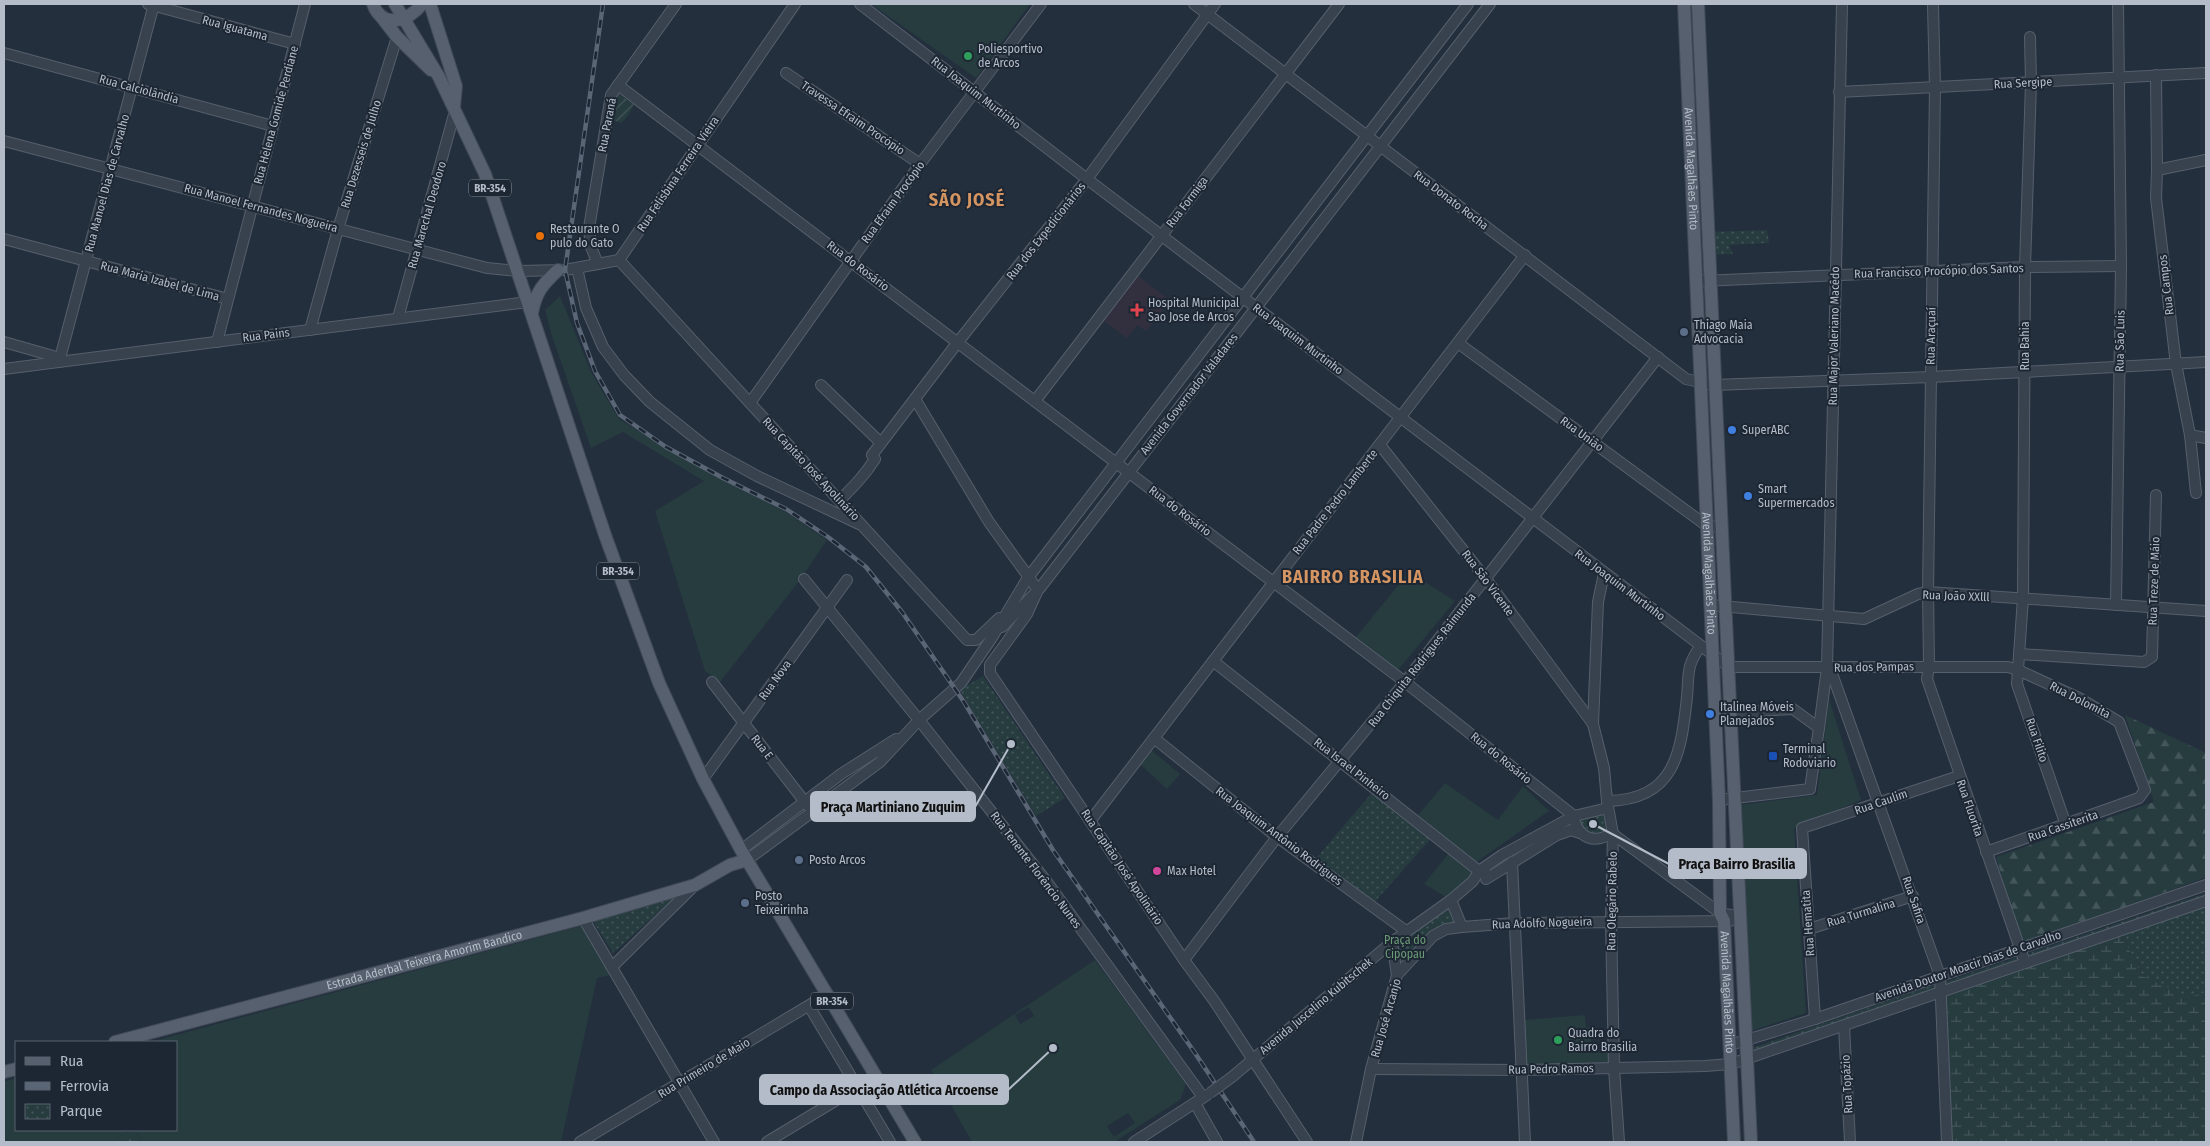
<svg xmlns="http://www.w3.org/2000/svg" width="2210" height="1146" font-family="'Fira Sans Condensed',sans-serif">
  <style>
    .medical { fill: #32303f }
    .grass { fill: #263c3f; fill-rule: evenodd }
    .forest { fill: url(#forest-firs) }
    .wetland { fill: url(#wetland-marsh) }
    .park { fill: url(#park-dots) }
    .garden { fill: url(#garden-furrows) }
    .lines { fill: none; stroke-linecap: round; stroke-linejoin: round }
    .minor-casing { stroke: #565f6c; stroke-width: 12 }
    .major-casing { stroke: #414a57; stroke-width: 14 }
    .minor { stroke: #38414e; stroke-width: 10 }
    .major { stroke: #56606e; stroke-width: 12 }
    .rail-casing { stroke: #5a6575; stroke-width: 4.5 }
    .rail { stroke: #1d2633; stroke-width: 2.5; stroke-dasharray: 8; stroke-linecap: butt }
    .minor-bridge-casing { stroke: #565f6c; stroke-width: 12; stroke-linecap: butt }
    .minor-bridge { stroke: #38414e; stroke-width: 10 }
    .leisure-dot { fill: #2e9e5b; stroke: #1d2633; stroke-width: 2 }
    .food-dot { fill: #e8710a; stroke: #1d2633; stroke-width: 2 }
    .health-dot { fill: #e0444e; stroke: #1d2633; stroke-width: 2 }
    .service-dot { fill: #5c6f8a; stroke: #1d2633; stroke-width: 2 }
    .shop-dot { fill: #3f7fe0; stroke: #1d2633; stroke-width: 2 }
    .transit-dot { fill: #1a4fb4; stroke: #1d2633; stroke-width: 2 }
    .hotel-dot { fill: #d1479c; stroke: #1d2633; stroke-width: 2 }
    .labels { text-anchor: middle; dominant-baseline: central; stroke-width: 4; stroke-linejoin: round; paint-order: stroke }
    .shield { fill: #1d2633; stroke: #878f9c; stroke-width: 1 }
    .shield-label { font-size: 11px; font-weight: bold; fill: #b4bcc9 }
    .street-label { font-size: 12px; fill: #b4bcc9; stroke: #1d2633 }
    .poi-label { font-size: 12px; fill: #b4bcc9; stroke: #1d2633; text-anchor: start }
    .park-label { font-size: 12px; fill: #6b9a76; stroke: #1d2633 }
    .district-label { font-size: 18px; font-weight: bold; letter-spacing: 1px; fill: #d59563; stroke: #1d2633 }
    .leader { fill: none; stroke: #b4bcc9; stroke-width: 2 }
    .callout-dot { fill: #b4bcc9; stroke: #1d2633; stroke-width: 2 }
    .callout { fill: #b4bcc9; stroke: #b4bcc9; stroke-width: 2 }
    .callout-label { font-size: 14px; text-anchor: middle; font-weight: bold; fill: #111 }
  </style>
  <defs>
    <pattern id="forest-firs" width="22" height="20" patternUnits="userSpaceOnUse" patternTransform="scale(1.25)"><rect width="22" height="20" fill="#263c3f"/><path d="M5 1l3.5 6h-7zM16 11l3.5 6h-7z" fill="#435659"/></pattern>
    <pattern id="wetland-marsh" width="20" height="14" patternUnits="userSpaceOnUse" patternTransform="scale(1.25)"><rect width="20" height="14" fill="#263c3f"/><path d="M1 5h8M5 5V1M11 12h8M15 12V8" fill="none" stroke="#435659"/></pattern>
    <pattern id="park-dots" width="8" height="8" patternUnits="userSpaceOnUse" patternTransform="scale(1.25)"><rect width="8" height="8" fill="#263c3f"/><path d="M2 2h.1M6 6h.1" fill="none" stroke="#435659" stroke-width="1.8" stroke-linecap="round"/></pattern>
    <pattern id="garden-furrows" width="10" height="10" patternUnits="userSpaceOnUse" patternTransform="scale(1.25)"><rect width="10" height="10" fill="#263c3f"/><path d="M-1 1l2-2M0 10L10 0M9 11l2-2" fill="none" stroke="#435659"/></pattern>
  </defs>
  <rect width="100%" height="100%" fill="#242f3e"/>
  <path class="medical" d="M1138,276L1170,300L1146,331L1137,325L1127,338L1103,320Z"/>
  <g class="grass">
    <path d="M871,4H1030L976,78Z"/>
    <path d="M560,296L592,374L619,419L666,448L787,513L827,540L800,580L720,682L705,671L655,511L704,481L623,432L591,448L552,336L545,310Z"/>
    <path d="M1409,572L1455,601L1398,670L1356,637Z"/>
    <path d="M1829,699L1861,800L1794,828L1806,1013L1745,1033L1740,805L1817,795Z"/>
    <path d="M1150,749L1180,774L1167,789L1140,764Z"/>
    <path d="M1445,783L1498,820L1523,786L1549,811L1475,863L1418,815Z"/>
    <path d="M1452,849L1479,871L1451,900L1424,884Z"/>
    <path d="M581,926L610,975L597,978L561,1142H140L139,1136L133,1131C124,1132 120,1134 116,1142H4V1082L16,1078V1130H176V1042H150Z"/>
    <path d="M1095,960L1186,1084L1180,1100L1114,1142H972L931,1070ZM1029,1007L1034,1016L1020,1024L1015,1015ZM1128,1113L1135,1123L1114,1137L1107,1126Z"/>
    <path d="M1585,1015L1586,1027L1591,1028V1053L1608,1052L1610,1065H1525L1523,1020Z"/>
  </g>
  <g class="forest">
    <path d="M2125,715L2206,753V877L2142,901L2022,942L1996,857L2154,802Z"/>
    <path d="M133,1131L139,1137L140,1142H116C120,1134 125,1132 133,1131Z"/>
  </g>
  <path class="wetland" d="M2121,933L2142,976L2189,996L2206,992V1141L1950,1142L1944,997Z"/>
  <g class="park">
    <path d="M1767,230L1769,243L1729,245L1733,254L1711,255L1709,232Z"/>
    <path d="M983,676L1065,798L1036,816L960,690Z"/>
    <path d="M1376,788L1434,835L1371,906L1312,863Z"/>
    <path d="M1608,808L1613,834L1590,838L1574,816Z"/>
    <path d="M2206,893V897L1947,987L1945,982Z"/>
    <path d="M678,895L613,953L593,921Z"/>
    <path d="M1451,900L1462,927L1444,930L1397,975L1392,942Z"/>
    <path d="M2206,905V992L2189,997L2142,976L2121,933Z"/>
    <path d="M1934,985L1937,991L1753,1054L1752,1048Z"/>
  </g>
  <path class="garden" d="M617,93L634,105L627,117L621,123L613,120Z"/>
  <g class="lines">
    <defs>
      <g id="minor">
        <path d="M148,4L295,44"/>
        <path d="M860,4L1087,179L1729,667H2008L2018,670L2079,698L2119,722L2145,790L2139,798L1986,852"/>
        <path d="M1194,4L1686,379L1714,385L1931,377L2206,362"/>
        <path d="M1933,6L1935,87L1928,592L1929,666L1927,679L2025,963"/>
        <path d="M2030,37L2031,83L2025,267L2023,598L2017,684L2066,825"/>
        <path d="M4,53L273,126"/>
        <path d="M786,73L920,164"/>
        <path d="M2156,75L2157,170L2156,198L2176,364L2190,435L2196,493"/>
        <path d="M618,85L1405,682L1574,816C1575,830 1586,842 1601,838C1605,837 1609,835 1613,834L1720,913L1741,917"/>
        <path d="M1839,92L2206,73"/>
        <path d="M4,141L487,268L518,271L565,270L619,260L795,4"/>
        <path d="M2157,170L2206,160"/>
        <path d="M4,239L228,299"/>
        <path d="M619,260L967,640H976L999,618"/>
        <path d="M598,264L591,247L589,228L611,95L676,4"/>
        <path d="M577,268L586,308L603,347L624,375L650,402L710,450L757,476L859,524"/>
        <path d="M1702,281L2025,267L2121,266"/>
        <path d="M398,318L455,111"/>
        <path d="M310,330L338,229L397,37"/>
        <path d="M4,342L60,358"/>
        <path d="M217,342L305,4"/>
        <path d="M1458,343L1707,526L1721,527"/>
        <path d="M59,362L154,4"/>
        <path d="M4,369L528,302"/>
        <path d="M821,385L881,443"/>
        <path d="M915,399L989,522L1038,590L1027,614L990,665V673L1184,960L1215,1002L1307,1142"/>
        <path d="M1035,401L1339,4"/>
        <path d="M750,403L920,164L1041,4"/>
        <path d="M2190,435L2206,438"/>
        <path d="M1380,445L1486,579L1593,724"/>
        <path d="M840,500C853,487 865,475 875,459L872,455L958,342L1087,179L1215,4"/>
        <path d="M1604,573L1598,602L1593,724L1604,768L1607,801L1613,834L1611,922L1614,1068L1619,1142"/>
        <path d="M804,579L919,720L1047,882L1203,1097"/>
        <path d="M1710,605L1864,619L1918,594L1928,592L2206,611"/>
        <path d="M2116,605L2121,266L2118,4"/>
        <path d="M1002,627L1040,588L1490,4"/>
        <path d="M2019,654L2144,662L2152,657L2156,495"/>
        <path d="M1213,661L1479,871L1490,876"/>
        <path d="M1830,668L1940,976L1947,1142"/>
        <path d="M712,682L808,806"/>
        <path d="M1715,713L1793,709L1819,728L1810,789L1719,800"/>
        <path d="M1819,728L1827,668L1842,4"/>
        <path d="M1154,738L1277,837L1406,931"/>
        <path d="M703,779L847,580"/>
        <path d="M1091,820L1525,255"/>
        <path d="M741,850L841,774L896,739"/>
        <path d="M747,860L880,762L919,720L961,683L993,636L1027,579L1468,4"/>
        <path d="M1512,862L1525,1142"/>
        <path d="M1486,879L1557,835L1571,830L1580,833"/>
        <path d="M1451,900L1462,927L1515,923L1730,921"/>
        <path d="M583,918L714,1142"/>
        <path d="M1809,929L1913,896"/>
        <path d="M1392,942L1397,975"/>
        <path d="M1184,960L1277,837L1405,682L1658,357"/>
        <path d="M612,967L695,885"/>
        <path d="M809,1006L890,1142"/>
        <path d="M1815,1019L1802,828L1959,776"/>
        <path d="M1844,1026L1850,1142"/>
        <path d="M1730,1045L1815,1019L2206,885"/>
        <path d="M1371,1069L1521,1070L1705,1066L1731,1064L2206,901"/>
        <path d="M1232,1077L1392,942L1451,900L1473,881L1479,871L1502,855L1574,816L1608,808L1607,801C1675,800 1681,753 1687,697C1689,675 1686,666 1700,647"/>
        <path d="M1195,1103L1217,1142"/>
        <path d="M580,1142L828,994"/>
        <path d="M767,1142L858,1087"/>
        <path d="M1134,1142L1207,1095"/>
        <path d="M1356,1142L1371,1069L1397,975L1433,936L1446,929L1462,927"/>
      </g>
      <g id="major">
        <path d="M373,4C382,30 409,21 422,4"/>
        <path d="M395,4L439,77L485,174L605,535L659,683L703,779L741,850L915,1142"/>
        <path d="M430,4L456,86L454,107"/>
        <path id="s1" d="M1684,4L1719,800L1720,913L1724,921L1734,1142"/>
        <path d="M1698,4C1713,383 1734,763 1751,1142"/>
        <path d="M380,15L397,37L431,70"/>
        <path d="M532,313C536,292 542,285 558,270"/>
        <path id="s2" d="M115,1042L583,918L695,885L730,865L747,860"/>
        <path d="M4,1072L16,1069"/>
      </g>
    </defs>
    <use href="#minor" class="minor-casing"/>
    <use href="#major" class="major-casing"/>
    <use href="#minor" class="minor"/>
    <use href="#major" class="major"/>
    <defs>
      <path id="rail" d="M603,4L565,270L577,323L595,371L620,415L666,447L723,478L786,509L828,537L866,567L902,612L964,702L1053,850L1195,1053L1254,1142"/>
    </defs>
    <use href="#rail" class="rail-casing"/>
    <use href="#rail" class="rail"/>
    <defs>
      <path id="minor-bridge" d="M1210,1093L1232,1077"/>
    </defs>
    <use href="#minor-bridge" class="minor-bridge-casing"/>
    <use href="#minor-bridge" class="minor-bridge"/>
  </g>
  <g class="leisure-dot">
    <circle cx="968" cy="56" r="5"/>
    <circle cx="1558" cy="1040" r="5"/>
  </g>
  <circle class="food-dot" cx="540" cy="236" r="5"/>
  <path class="health-dot" d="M1134.5 302.5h5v5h5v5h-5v5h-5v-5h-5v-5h5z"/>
  <g class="service-dot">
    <circle cx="1684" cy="332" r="5"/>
    <circle cx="799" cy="860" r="5"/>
    <circle cx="745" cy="903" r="5"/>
  </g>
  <g class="shop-dot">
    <circle cx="1732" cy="430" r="5"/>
    <circle cx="1748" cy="496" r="5"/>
    <circle cx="1710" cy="714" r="5"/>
  </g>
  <rect class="transit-dot" x="1768" y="751" width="10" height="10" rx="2.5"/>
  <circle class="hotel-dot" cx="1157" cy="871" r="5"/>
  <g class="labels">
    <g class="shield">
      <rect x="469" y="179.5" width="42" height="17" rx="4"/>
      <rect x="597" y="562.5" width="42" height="17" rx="4"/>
      <rect x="811" y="992.5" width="42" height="17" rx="4"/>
    </g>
    <g class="shield-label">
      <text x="490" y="188">BR-354</text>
      <text x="618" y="571">BR-354</text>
      <text x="832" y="1001">BR-354</text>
    </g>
    <g class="street-label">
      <text transform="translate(235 28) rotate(15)">Rua Iguatama</text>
      <text transform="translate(2023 83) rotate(-3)">Rua Sergipe</text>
      <text transform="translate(139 89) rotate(15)">Rua Calciolândia</text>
      <text transform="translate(976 93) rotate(38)">Rua Joaquim Murtinho</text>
      <text transform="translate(276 115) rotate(-75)">Rua Helena Gomide Perdiane</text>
      <text transform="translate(853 118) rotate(34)">Travessa Efraim Procópio</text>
      <text transform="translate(607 125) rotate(-79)">Rua Paraná</text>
      <text transform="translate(361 154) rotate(-73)">Rua Dezesseis de Julho</text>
      <text stroke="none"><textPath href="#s1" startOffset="165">Avenida Magalhães Pinto</textPath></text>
      <text transform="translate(678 174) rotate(-56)">Rua Felisbina Ferreira Vieira</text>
      <text transform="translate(107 183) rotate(-75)">Rua Manoel Dias de Carvalho</text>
      <text transform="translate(1451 200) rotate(37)">Rua Donato Rocha</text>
      <text transform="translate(893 202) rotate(-54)">Rua Efraim Procópio</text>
      <text transform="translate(1187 202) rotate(-53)">Rua Formiga</text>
      <text transform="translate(261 208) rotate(15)">Rua Manoel Fernandes Nogueira</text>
      <text transform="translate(427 215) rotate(-74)">Rua Marechal Deodoro</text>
      <text transform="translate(1046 231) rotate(-52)">Rua dos Expedicionários</text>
      <text transform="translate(858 266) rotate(37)">Rua do Rosário</text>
      <text transform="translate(1939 271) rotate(-2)">Rua Francisco Procópio dos Santos</text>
      <text transform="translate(160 281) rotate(15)">Rua Maria Izabel de Lima</text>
      <text transform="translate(2166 285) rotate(-97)">Rua Campos</text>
      <text transform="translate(266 335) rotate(-7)">Rua Pains</text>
      <text transform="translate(1834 336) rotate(-89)">Rua Major Valeriano Macêdo</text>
      <text transform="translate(1931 336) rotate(-89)">Rua Araçuaí</text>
      <text transform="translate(1298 339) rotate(37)">Rua Joaquim Murtinho</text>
      <text transform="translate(2120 341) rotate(-89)">Rua São Luis</text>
      <text transform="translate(2025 346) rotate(-90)">Rua Bahia</text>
      <text transform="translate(1189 394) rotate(-52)">Avenida Governador Valadares</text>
      <text transform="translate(1582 434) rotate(36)">Rua União</text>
      <text transform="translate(811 469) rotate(47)">Rua Capitão José Apolinário</text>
      <text transform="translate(1335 502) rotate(-52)">Rua Padre Pedro Lamberte</text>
      <text transform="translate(1180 511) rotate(37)">Rua do Rosário</text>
      <text stroke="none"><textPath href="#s1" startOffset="570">Avenida Magalhães Pinto</textPath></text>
      <text transform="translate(2154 581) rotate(-88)">Rua Treze de Máio</text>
      <text transform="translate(1488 583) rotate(53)">Rua São Vicente</text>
      <text transform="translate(1620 585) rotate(37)">Rua Joaquim Murtinho</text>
      <text transform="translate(1956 596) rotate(2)">Rua João XXlll</text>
      <text transform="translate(1422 660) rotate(-52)">Rua Chiquita Rodrigues Raimunda</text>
      <text transform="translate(1874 667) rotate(-1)">Rua dos Pampas</text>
      <text transform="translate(775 680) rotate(-54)">Rua Nova</text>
      <text transform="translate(2080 700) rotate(27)">Rua Dolomita</text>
      <text transform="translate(2037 740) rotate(71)">Rua Filito</text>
      <text transform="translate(762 747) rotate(52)">Rua E</text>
      <text transform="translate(1501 758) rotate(39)">Rua do Rosário</text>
      <text transform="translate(1352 769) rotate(38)">Rua Israel Pinheiro</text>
      <text transform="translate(1881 802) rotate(-19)">Rua Caulim</text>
      <text transform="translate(1970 808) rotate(71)">Rua Fluorita</text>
      <text transform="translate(2063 826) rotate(-19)">Rua Cassiterita</text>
      <text transform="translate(1279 836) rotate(37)">Rua Joaquim Antônio Rodrigues</text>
      <text transform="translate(1122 867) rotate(56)">Rua Capitão José Apolinário</text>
      <text transform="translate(1036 870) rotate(53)">Rua Tenente Florêncio Nunes</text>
      <text transform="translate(1914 900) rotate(71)">Rua Safira</text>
      <text transform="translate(1612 901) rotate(-89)">Rua Olegário Rabelo</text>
      <text transform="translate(1861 913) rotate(-17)">Rua Turmalina</text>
      <text transform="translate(1542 923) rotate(-2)">Rua Adolfo Nogueira</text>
      <text transform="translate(1808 923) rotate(-94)">Rua Hematita</text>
      <text stroke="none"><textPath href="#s2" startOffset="320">Estrada Aderbal Teixeira Amorim Bandico</textPath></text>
      <text transform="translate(1968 966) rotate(-19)">Avenida Doutor Moacir Dias de Carvalho</text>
      <text stroke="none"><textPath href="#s1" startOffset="990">Avenida Magalhães Pinto</textPath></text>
      <text transform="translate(1316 1006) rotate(-40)">Avenida Juscelino Kubitschek</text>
      <text transform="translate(1386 1018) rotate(-74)">Rua José Arcanjo</text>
      <text transform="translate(704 1068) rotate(-31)">Rua Primeiro de Maio</text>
      <text transform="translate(1551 1069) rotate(-1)">Rua Pedro Ramos</text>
      <text transform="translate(1847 1084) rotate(-93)">Rua Topázio</text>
    </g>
    <g class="poi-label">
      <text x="978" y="49">Poliesportivo<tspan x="978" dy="14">de Arcos</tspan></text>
      <text x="550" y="229">Restaurante O<tspan x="550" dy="14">pulo do Gato</tspan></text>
      <text x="1148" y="303">Hospital Municipal<tspan x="1148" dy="14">Sao Jose de Arcos</tspan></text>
      <text x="1694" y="325">Thiago Maia<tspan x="1694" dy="14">Advocacia</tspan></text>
      <text x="1742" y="430">SuperABC</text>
      <text x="1758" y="489">Smart<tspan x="1758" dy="14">Supermercados</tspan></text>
      <text x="1720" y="707">Italinea Móveis<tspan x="1720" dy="14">Planejados</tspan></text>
      <text x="1783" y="749">Terminal<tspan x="1783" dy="14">Rodoviario</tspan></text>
      <text x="809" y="860">Posto Arcos</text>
      <text x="1167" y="871">Max Hotel</text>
      <text x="755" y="896">Posto<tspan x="755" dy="14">Teixeirinha</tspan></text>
      <text x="1568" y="1033">Quadra do<tspan x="1568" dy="14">Bairro Brasilia</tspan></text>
    </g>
    <g class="park-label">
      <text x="1405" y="940">Praça do<tspan x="1405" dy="14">Cipopau</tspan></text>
    </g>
    <g class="district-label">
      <text x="967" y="200">SÃO JOSÉ</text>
      <text x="1353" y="577">BAIRRO BRASILIA</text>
    </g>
  </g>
  <path class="leader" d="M1011 744L975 807M1593 824L1669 864M1053 1048L1008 1090"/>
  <g class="callout-dot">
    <circle cx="1011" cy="744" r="5"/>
    <circle cx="1593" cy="824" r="5"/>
    <circle cx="1053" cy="1048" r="5"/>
  </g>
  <g class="callout">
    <rect x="811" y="792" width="164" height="29" rx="5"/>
    <rect x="1669" y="849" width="137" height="29" rx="5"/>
    <rect x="760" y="1075" width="248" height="29" rx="5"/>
  </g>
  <g class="callout-label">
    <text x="893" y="812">Praça Martiniano Zuquim</text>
    <text x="1737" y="869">Praça Bairro Brasilia</text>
    <text x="884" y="1095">Campo da Associação Atlética Arcoense</text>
  </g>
  <rect width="2210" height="1146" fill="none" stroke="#b4bcc9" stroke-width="10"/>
  <rect x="15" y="1041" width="162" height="90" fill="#1d2633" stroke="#59626f"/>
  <rect x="25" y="1057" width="25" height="8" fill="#56606e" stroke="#59626f"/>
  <text x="60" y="1066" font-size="15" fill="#b4bcc9">Rua</text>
  <rect x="25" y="1082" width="25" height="8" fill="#5a6575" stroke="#59626f"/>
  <text x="60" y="1091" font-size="15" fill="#b4bcc9">Ferrovia</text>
  <rect x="25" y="1104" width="25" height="15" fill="url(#park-dots)" stroke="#59626f"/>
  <text x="60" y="1116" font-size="15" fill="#b4bcc9">Parque</text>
</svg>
